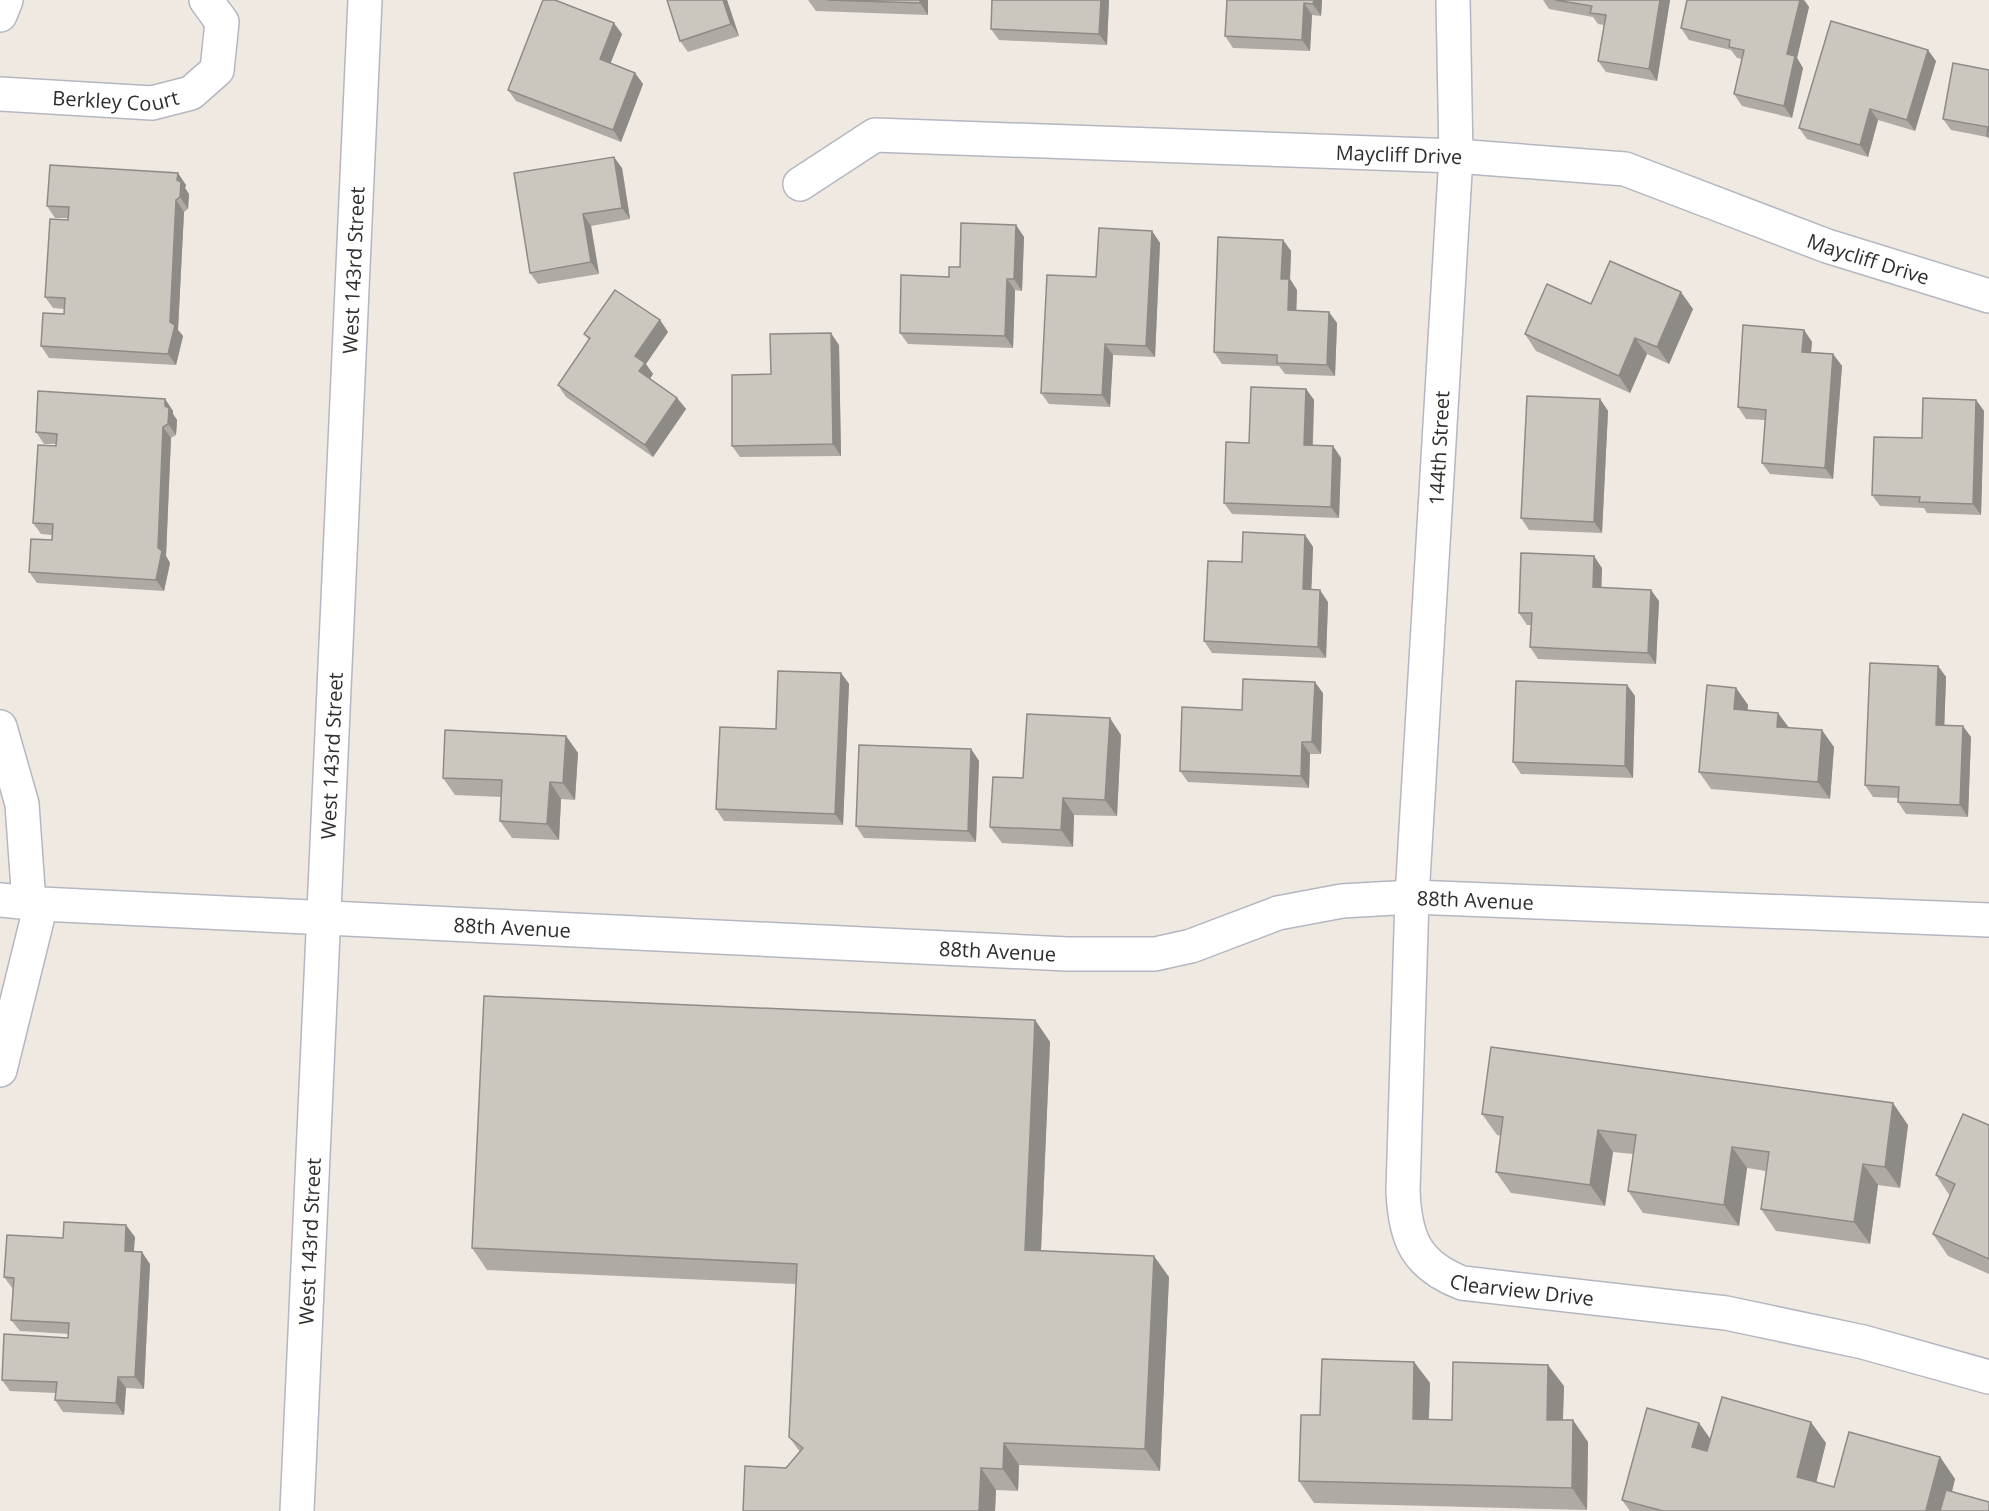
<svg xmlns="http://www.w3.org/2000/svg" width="1989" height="1511" font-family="'Open Sans',sans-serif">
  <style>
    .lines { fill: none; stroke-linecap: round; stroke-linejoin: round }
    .minor-casing { stroke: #b4b7c1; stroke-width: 36 }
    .secondary-casing { stroke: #b4b7c1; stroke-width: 36 }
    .minor { stroke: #fff; stroke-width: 33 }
    .secondary { stroke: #fff; stroke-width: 33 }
    .wall { fill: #afaba4 }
    .shaded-wall { fill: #8e8b86 }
    .building { fill: #cbc7bf; stroke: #8e8b86; stroke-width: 1.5 }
    .labels { text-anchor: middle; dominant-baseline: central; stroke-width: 6; stroke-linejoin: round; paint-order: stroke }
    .street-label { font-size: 20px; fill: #2e2e2e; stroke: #fff }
  </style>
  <rect width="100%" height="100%" fill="#efe9e1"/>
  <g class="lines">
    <defs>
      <g id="minor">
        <path id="s1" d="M1453,0L1456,156L1412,897L1403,1191C1405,1239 1416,1265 1462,1283L1726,1313L1863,1342L1989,1377"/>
        <path d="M0,15L6,0"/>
        <path id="s2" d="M0,94L152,103L191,93L217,70L222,22L206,0"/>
        <path id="s3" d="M800,184L875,135L1456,156L1625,169L1827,246L1989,296"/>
        <path d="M0,727L22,804L29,903"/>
        <path id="s4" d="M0,900L41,904L1067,954H1155L1191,946L1278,913L1342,901L1412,897L1989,920"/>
        <path d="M0,1070L41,904"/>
      </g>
      <g id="secondary">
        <path id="s5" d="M297,1511L365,0"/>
      </g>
    </defs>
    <use href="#minor" class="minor-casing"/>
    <use href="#secondary" class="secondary-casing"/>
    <use href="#minor" class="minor"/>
    <use href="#secondary" class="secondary"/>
  </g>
  <g class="wall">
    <path d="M727,0L739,36L688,52L680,41Z"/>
    <path d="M808,0H928V15L816,11Z"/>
    <path d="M992,0H1109L1107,45L999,40L991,29Z"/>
    <path d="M1227,0H1322L1321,16L1312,15L1310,51L1233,48L1225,36Z"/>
    <path d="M1543,0H1670L1657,81L1606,72L1598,61L1604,25L1598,24L1593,17L1549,9Z"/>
    <path d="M1687,0H1804L1809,7L1797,58L1803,68L1792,118L1742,106L1734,94L1742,59L1737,58L1731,50L1689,40L1681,28Z"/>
    <path d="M622,34L610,63L635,73L643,84L621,142L516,101L508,90Z"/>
    <path d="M1936,61L1915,131L1878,120L1868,157L1807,139L1799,128Z"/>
    <path d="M1989,70V139L1987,137L1951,130L1943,119Z"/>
    <path d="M622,168L630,219L591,226L599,274L538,284L530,273Z"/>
    <path d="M186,185L185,188L189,194L188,209L184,212L178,330L183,336L176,365L49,358L41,346L64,314V309L53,308L45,297L68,218H55L47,206Z"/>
    <path d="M1016,225L1024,237L1022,291L1015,290L1013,348L908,344L900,333L949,277L960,267Z"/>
    <path d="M1152,231L1160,243L1155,357L1113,355L1110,407L1049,404L1041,393L1096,277Z"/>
    <path d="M1283,240L1291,251L1290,279L1297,290L1296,310L1337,323L1335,376L1285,374L1279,366L1222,364L1214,352Z"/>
    <path d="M1591,304L1693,309L1669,364L1647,354L1630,393L1536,351L1525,334Z"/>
    <path d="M660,320L668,332L645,364L653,374L650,379L677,398L686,409L653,457L566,397L558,385L589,340L584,334Z"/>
    <path d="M1804,330L1812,342L1811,352L1833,354L1842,366L1833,479L1770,474L1762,463L1765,420L1746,419L1738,407Z"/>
    <path d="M839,345L841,456L740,457L732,446L771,374Z"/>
    <path d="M1306,389L1314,400L1313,445L1333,446L1341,458L1339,518L1232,514L1224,503L1249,443Z"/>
    <path d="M165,399L173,411V414L177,420L176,435L171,438L166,556L170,563L164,591L37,583L29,572L52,540V535L41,534L33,523L56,444H44L36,432Z"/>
    <path d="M1600,399L1608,411L1602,533L1529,530L1521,518Z"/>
    <path d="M1976,400L1984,411L1981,515L1927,513L1924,508L1880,506L1872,495L1922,438Z"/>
    <path d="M1305,535L1313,547L1311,590L1328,602L1326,658L1212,653L1204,641L1242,562Z"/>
    <path d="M1602,568L1601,588L1659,601L1656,664L1538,659L1530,647L1531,625H1527L1519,613Z"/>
    <path d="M1938,666L1946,677L1944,725L1971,737L1968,817L1906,814L1898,802L1899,798L1873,797L1865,785Z"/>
    <path d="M841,673L849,684L843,825L724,821L716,809Z"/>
    <path d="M1627,685L1635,696L1633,778L1521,774L1513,762Z"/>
    <path d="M1736,688L1748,705L1747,710L1834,747L1830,799L1711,789L1699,772Z"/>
    <path d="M1323,693L1321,754H1310L1309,788L1188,782L1180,771L1242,710Z"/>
    <path d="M1121,735L1117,816L1074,815L1073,847L1002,843L990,827L1023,778Z"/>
    <path d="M566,736L578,753L575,800L561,799L559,840L512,838L500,821L501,797L455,795L443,778Z"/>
    <path d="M971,749L979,761L976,842L864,838L856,826Z"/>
    <path d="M1035,1020L1050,1042L1041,1251L1169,1277L1160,1471L1019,1465L1018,1491L996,1490L995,1511H743L786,1468L800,1452L789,1437L796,1284L487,1270L472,1248Z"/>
    <path d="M1482,1114L1908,1125L1900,1188L1878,1185L1870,1244L1776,1231L1761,1209L1766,1171L1747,1168L1739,1226L1643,1213L1628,1191L1633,1154L1613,1152L1605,1206L1511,1193L1496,1172L1501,1136L1497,1135Z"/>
    <path d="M1989,1125V1274L1948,1256L1933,1234L1950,1196L1936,1175Z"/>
    <path d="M135,1237L133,1252L150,1264L144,1389L126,1388L124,1415L63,1412L55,1400L56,1393L10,1391L2,1380L68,1338L69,1334L20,1331L11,1320L13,1289L4,1277L63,1238Z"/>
    <path d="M1414,1362L1430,1383L1429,1419L1452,1420L1564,1386L1563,1420L1588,1442L1587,1510L1314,1503L1299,1481L1320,1415Z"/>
    <path d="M1699,1423L1710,1439L1826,1443L1816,1483L1834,1487L1940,1457L1955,1479L1952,1491L1989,1511H1630L1622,1500Z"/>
  </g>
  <g class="shaded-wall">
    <path d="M723,0H727L739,36L731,24Z"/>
    <path d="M920,0H928V15L920,3Z"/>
    <path d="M1101,0H1109L1107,45L1099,34Z"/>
    <path d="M1314,0H1322L1321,16L1313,4Z"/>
    <path d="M1660,0H1670L1657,81L1649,69Z"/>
    <path d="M1800,0H1804L1809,7L1797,58L1803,68L1792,118L1784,106L1787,54Z"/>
    <path d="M1304,3L1312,15L1310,51L1302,40Z"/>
    <path d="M614,23L622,34L608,70L600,59Z"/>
    <path d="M1928,50L1936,61L1915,131L1907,120Z"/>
    <path d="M635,73L643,84L621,142L613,130Z"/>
    <path d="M1870,109L1878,120L1868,157L1860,145Z"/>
    <path d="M614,157L622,168L630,219L622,208Z"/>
    <path d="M178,173L186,185L185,188L189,194L188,209L180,197L177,180Z"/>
    <path d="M176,200L184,212L178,330L183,336L176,365L168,354Z"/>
    <path d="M583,214L591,226L599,274L591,262Z"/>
    <path d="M1016,225L1024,237L1022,291L1014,279Z"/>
    <path d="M1152,231L1160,243L1155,357L1146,346Z"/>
    <path d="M1283,240L1291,251L1290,279L1297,290L1296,321L1288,310L1281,279Z"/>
    <path d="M1007,279L1015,290L1013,348L1005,336Z"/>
    <path d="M1681,292L1693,309L1669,364L1657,347Z"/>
    <path d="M1329,312L1337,323L1335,376L1327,365Z"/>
    <path d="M660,320L668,332L646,364L653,374L647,383L639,371L635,356Z"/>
    <path d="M1804,330L1812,342L1810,363L1802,352Z"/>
    <path d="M831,333L839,345L841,456L833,444Z"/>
    <path d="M1635,338L1647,354L1630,393L1619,376Z"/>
    <path d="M1105,344L1113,355L1110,407L1102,395Z"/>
    <path d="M1833,354L1842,366L1833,479L1825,468Z"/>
    <path d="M1306,389L1314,400L1312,457L1304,445Z"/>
    <path d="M677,398L686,409L653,457L645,445Z"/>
    <path d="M165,399L173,411V414L177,420L176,435L168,424L165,406Z"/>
    <path d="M1600,399L1608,411L1602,533L1594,522Z"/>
    <path d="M1976,400L1984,411L1981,515L1973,504Z"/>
    <path d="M163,427L171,438L166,556L170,563L164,591L156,580Z"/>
    <path d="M1333,446L1341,458L1339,518L1331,507Z"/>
    <path d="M1305,535L1313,547L1311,601L1303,589Z"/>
    <path d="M1594,556L1602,568L1601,599L1593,587Z"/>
    <path d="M1320,590L1328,602L1326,658L1318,647Z"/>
    <path d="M1651,590L1659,601L1656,664L1648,653Z"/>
    <path d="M1938,666L1946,677L1944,736L1936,725Z"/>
    <path d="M841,673L849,684L843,825L835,814Z"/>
    <path d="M1315,682L1323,693L1321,754L1312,742Z"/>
    <path d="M1627,685L1635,696L1633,778L1625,766Z"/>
    <path d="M1736,688L1748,705L1746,726L1734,709Z"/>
    <path d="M1778,713L1790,729L1777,727Z"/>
    <path d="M1110,718L1121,735L1117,816L1105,800Z"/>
    <path d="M1963,726L1971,737L1968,817L1960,805Z"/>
    <path d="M1822,730L1834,747L1830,799L1818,782Z"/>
    <path d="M566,736L578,753L575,800L563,783Z"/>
    <path d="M1302,742L1310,754L1309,788L1301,776Z"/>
    <path d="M971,749L979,761L976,842L968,831Z"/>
    <path d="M550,782L561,799L559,840L547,824Z"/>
    <path d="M1063,798L1074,815L1073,847L1061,830Z"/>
    <path d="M1035,1020L1050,1042L1040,1272L1025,1250Z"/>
    <path d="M1893,1103L1908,1125L1900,1188L1885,1167Z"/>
    <path d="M1598,1130L1613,1152L1605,1206L1590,1185Z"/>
    <path d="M1732,1147L1747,1168L1739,1226L1724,1205Z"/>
    <path d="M1863,1164L1878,1185L1870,1244L1854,1222Z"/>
    <path d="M126,1225L135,1237L133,1263L125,1251Z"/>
    <path d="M142,1252L150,1264L144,1389L135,1377Z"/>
    <path d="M1154,1256L1169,1277L1160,1471L1145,1449Z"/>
    <path d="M1414,1362L1430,1383L1428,1440L1413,1419Z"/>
    <path d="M1548,1365L1564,1386L1562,1441L1547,1420Z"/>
    <path d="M118,1377L126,1388L124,1415L116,1403Z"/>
    <path d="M1573,1420L1588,1442L1587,1510L1572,1488Z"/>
    <path d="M1811,1422L1826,1443L1812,1499L1797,1477Z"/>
    <path d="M1699,1423L1714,1444L1707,1469L1692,1447Z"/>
    <path d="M1004,1443L1019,1465L1018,1491L1003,1469Z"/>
    <path d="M1940,1457L1955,1479L1947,1511H1926V1510Z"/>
    <path d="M981,1468L996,1490L995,1511H979Z"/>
  </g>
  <g class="building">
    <path d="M543,0H555L614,23L600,59L635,73L613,130L508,90Z"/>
    <path d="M667,0H723L731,24L680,41Z"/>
    <path d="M828,0H920V3Z"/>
    <path d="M992,0H1101L1099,34L991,29Z"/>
    <path d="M1227,0H1314L1313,4L1304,3L1302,40L1225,36Z"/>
    <path d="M1555,0H1660L1649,69L1598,61L1606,15L1590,13L1592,6Z"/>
    <path d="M1687,0H1800L1787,54L1795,56L1784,106L1734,94L1744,50L1729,47L1730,40L1681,28Z"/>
    <path d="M1831,21L1928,50L1907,120L1870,109L1860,145L1799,128Z"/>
    <path d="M1953,63L1989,70V136H1987L1988,127L1943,119Z"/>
    <path d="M614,157L622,208L583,214L591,262L530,273L514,173Z"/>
    <path d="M50,165L178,173L177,180L181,182L180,197L176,200L170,322L175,325L168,354L41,346L43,313L64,314L65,298L45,297L50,219L68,220L69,207L47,206Z"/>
    <path d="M961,223L1016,225L1014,279H1007L1005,336L900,333L901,275L949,277V267H960Z"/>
    <path d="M1099,228L1152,231L1146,346L1105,344L1102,395L1041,393L1047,275L1096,277Z"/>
    <path d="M1218,237L1283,240L1281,279H1289L1288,310L1329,312L1327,365L1277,363V355L1214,352Z"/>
    <path d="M1610,261L1681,292L1657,347L1635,338L1619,376L1525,334L1547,284L1591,304Z"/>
    <path d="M615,290L660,320L635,356L645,363L639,371L677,398L645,445L558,385L590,338L584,334Z"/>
    <path d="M1743,325L1804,330L1802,352L1833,354L1825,468L1762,463L1766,410L1738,407Z"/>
    <path d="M831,333L833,444L732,446V375L771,374L770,334Z"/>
    <path d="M1251,387L1306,389L1304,445L1333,446L1331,507L1224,503L1226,442L1249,443Z"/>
    <path d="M38,391L165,399V406L169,408L168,424L163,427L158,548L162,551L156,580L29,572L31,539L52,540L53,524L33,523L38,445L56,446L57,434L36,432Z"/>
    <path d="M1527,396L1600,399L1594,522L1521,518Z"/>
    <path d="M1923,398L1976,400L1973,504L1919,502L1920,497L1872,495L1874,437L1922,438Z"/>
    <path d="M1243,532L1305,535L1303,589L1320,590L1318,647L1204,641L1208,561L1242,562Z"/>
    <path d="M1521,553L1594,556L1593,587L1651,590L1648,653L1530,647L1532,613H1519Z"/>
    <path d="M1870,663L1938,666L1936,725L1963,726L1960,805L1898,802L1899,787L1865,785Z"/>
    <path d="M778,671L841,673L835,814L716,809L720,727L776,729Z"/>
    <path d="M1243,679L1315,682L1312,742H1302L1301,776L1180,771L1182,707L1242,710Z"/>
    <path d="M1516,681L1627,685L1625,766L1513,762Z"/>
    <path d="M1707,685L1736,688L1734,709L1778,713L1777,727L1822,730L1818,782L1699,772Z"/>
    <path d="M1027,714L1110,718L1105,800L1063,798L1061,830L990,827L993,777L1023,778Z"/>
    <path d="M445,730L566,736L563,783L550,782L547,824L500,821L502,780L443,778Z"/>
    <path d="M859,745L971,749L968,831L856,826Z"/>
    <path d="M484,996L1035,1020L1025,1250L1154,1256L1145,1449L1004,1443L1003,1469L981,1468L979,1511H743L745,1466L786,1468L803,1448L789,1437L797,1264L472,1248Z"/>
    <path d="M1491,1047L1893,1103L1885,1167L1863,1164L1854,1222L1761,1209L1769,1152L1732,1147L1724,1205L1628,1191L1636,1135L1598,1130L1590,1185L1496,1172L1503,1117L1482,1114Z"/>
    <path d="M1963,1114L1989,1125V1259L1933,1234L1955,1184L1936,1175Z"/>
    <path d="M64,1222L126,1225L125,1251L142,1252L135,1377H118L116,1403L55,1400L57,1382L2,1380L4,1334L68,1338L69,1323L11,1320L14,1278L4,1277L7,1235L63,1238Z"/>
    <path d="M1322,1359L1414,1362L1413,1419L1452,1420L1453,1362L1548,1365L1547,1420H1573L1572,1488L1299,1481L1301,1415H1320Z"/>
    <path d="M1722,1397L1811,1422L1797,1477L1834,1487L1849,1432L1940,1457L1926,1510L1929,1511H1663L1622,1500L1647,1408L1699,1423L1692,1447L1707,1451Z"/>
    <path d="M1946,1490L1989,1502V1511H1940Z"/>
  </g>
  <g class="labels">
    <g class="street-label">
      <text stroke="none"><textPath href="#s2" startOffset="116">Berkley Court</textPath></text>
      <text stroke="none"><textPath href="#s3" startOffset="614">Maycliff Drive</textPath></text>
      <text stroke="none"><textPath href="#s3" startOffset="1100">Maycliff Drive</textPath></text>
      <text stroke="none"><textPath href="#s5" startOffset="1242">West 143rd Street</textPath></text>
      <text transform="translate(1439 448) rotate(-87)">144th Street</text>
      <text stroke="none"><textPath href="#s5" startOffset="756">West 143rd Street</textPath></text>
      <text stroke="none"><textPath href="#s4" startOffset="1485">88th Avenue</textPath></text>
      <text stroke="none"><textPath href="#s4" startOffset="513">88th Avenue</textPath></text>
      <text stroke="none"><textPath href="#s4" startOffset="999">88th Avenue</textPath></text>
      <text stroke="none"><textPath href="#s5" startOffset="270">West 143rd Street</textPath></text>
      <text stroke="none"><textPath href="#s1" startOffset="1371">Clearview Drive</textPath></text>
    </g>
  </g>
</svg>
